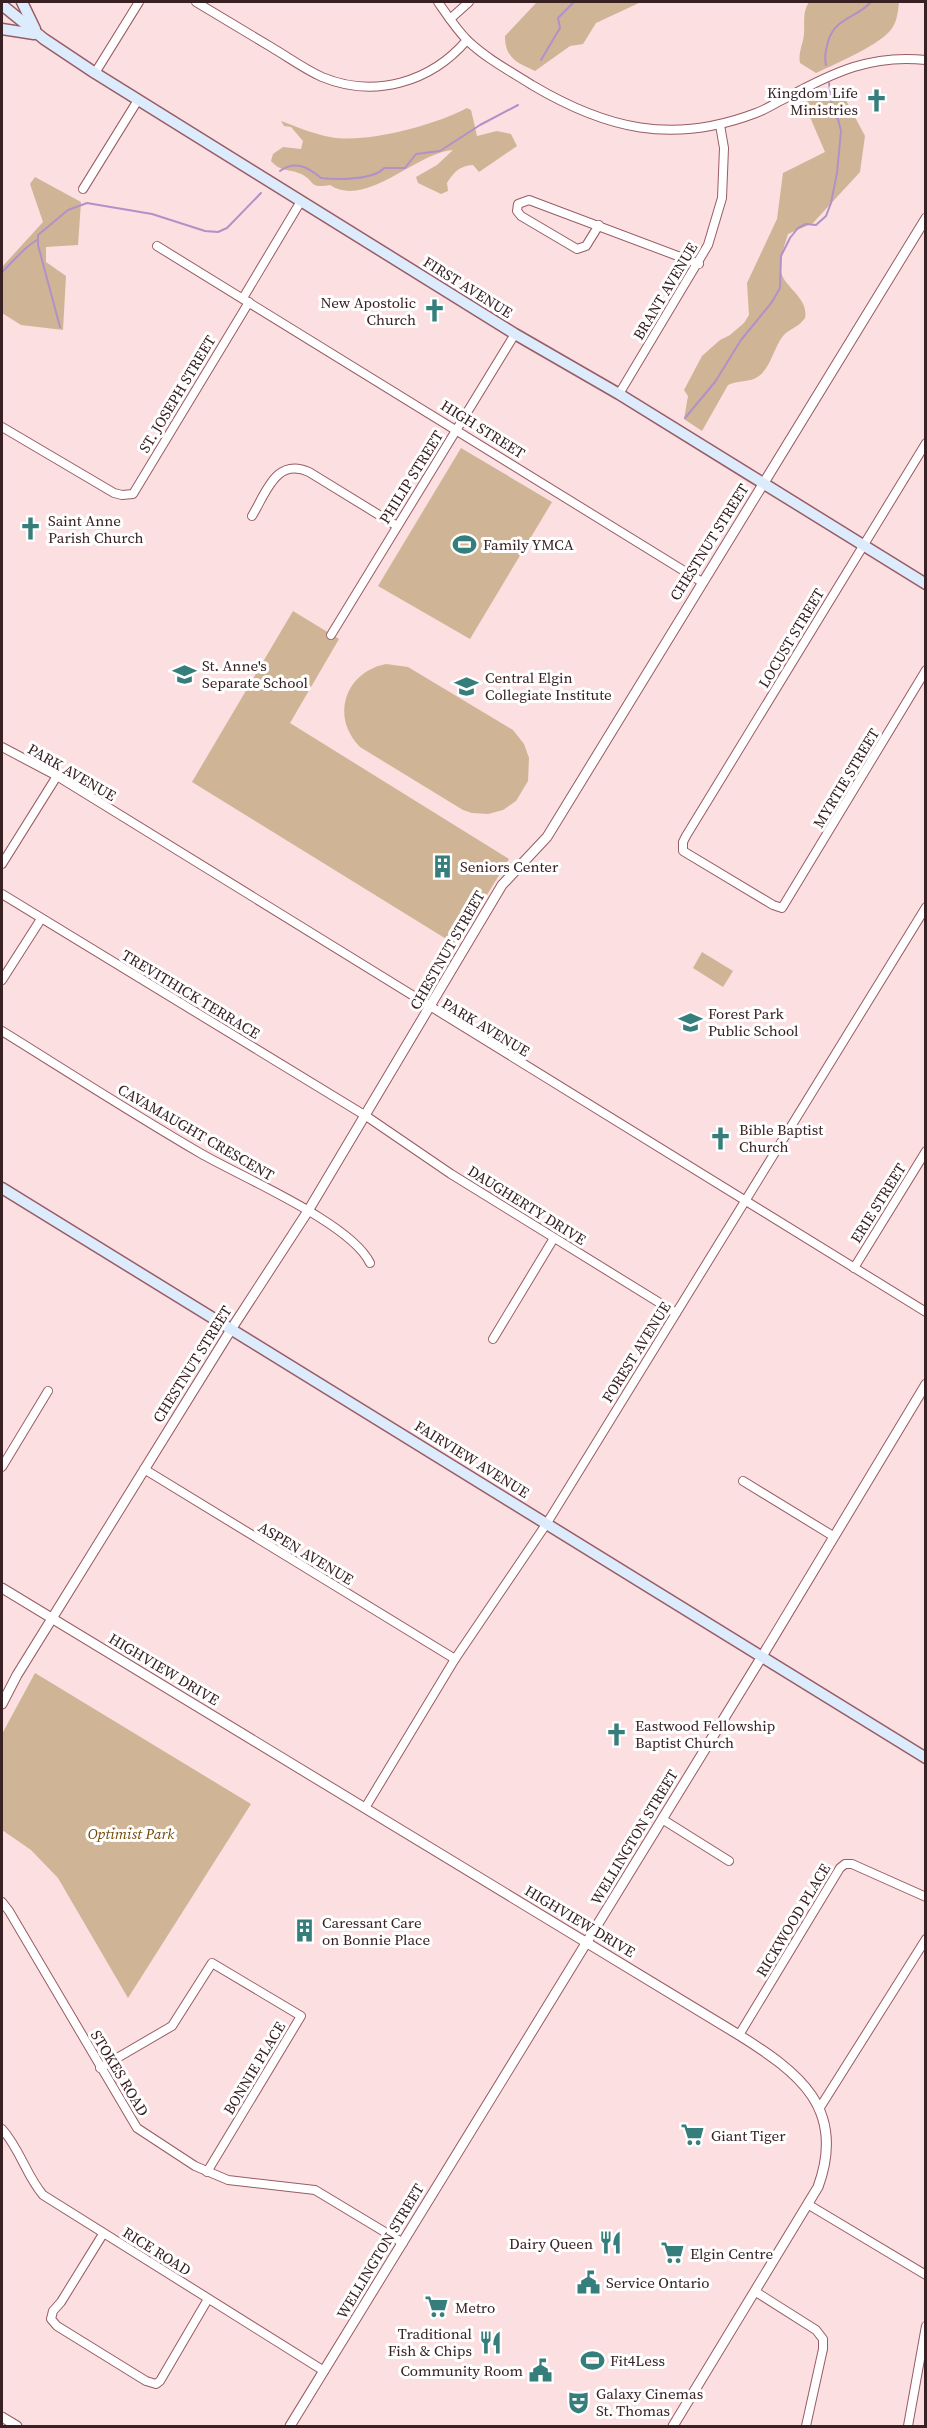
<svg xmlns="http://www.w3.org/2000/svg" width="927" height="2428" font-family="'Source Serif 4',serif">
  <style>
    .green { fill: #cfb596 }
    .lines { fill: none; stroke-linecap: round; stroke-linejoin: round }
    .stream { stroke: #b191c8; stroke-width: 2 }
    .minor-casing { stroke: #985c64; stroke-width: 10 }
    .tertiary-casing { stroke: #985c64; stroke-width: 11 }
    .secondary-casing { stroke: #985c64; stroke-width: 13 }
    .minor { stroke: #fff; stroke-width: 8 }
    .tertiary { stroke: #fff; stroke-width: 9 }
    .secondary { stroke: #ddecfd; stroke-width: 10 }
    .labels { text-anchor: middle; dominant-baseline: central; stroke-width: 6; stroke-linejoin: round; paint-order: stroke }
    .poi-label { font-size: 15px; fill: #392023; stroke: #fff; text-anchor: start }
    .street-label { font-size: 15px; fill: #392023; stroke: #fff }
    .park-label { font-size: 15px; font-style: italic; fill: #714703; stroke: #fff }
  </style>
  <rect width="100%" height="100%" fill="#fbdfe1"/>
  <g class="green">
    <path d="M537,2H641L596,23L583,44L570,46L535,71C517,63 505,58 505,36Z"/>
    <path d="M809,2H899C898,12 897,24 889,32C875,47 835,64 816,73L800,63C798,52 803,45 804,34C805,22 802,13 809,2Z"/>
    <path d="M839,87L865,136L860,172L813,223L788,234C785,245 778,260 781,272C784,287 809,298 805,318C798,328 790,328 783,336C774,347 771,367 759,376C750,383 737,380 728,385L702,431L684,419L688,396L684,390L702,356L720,340L730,335L744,323L749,315L747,283L777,219L783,173L825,152L804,103Z"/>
    <path d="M467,108L471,110L477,136L497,131L511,134L517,146L479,172L473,165C459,166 454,172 447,183L448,191L441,194L418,183L416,177L437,165L453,150C417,152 366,209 330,185C308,189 316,181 301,174C288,168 282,173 271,161L273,154L283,147L301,149L303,141L291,127L284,126L281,121C297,127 314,134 330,137C366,144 435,125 467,108Z"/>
    <path d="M35,177L81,202L78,245L46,247V262L66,276L63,330L21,325L2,313V267L43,222L30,184Z"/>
    <path d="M461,448L552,502L470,639L378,586Z"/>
    <path d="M293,611L339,639L290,723L509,859L456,945L192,782Z"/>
    <path d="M386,664L408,667L513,730L524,744L529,758L528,781L516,801L503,810L488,814L472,813L463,810L360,747C330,717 345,672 386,664Z"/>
    <path d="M702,952L733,971L723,987L693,968Z"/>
    <path d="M35,1673L251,1804L128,1998L58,1878L31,1850L2,1830V1734Z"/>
  </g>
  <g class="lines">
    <g class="stream">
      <path d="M541,60L560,28L558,18L574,2"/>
      <path d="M826,65C824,56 826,50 828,42C834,18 857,18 871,2"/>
      <path d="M280,171C295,160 308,167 321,178C336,180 374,180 384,168H405L416,154L440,151L480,125L518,105"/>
      <path d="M2,272C14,261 23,248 37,240"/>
      <path d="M60,327L38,245V235L68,210L87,203L152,214L205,231L218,232L227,228L261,193"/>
      <path d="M685,418L715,382L741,340L772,302L780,288L781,256L790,238L798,228L806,224L816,225L826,216L831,203L837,173L841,131L838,119L833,114L829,83"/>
    </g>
    <defs>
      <g id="minor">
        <path d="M196,2C221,17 246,32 271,47C288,57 304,69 322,77C375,99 431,82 467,40"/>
        <path d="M438,2C447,15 456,29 468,41C487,59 510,71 532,85C606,129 672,145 756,113C767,109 777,102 788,97C834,72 872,54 926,60"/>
        <path d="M450,19L469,2"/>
        <path d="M95,73L139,2"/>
        <path d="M83,189L138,100"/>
        <path d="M599,225L586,246L577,249L521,216L517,211L518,204L529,200L699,264"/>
        <path d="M157,246L702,582"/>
        <path d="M243,298L301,201"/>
        <path d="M619,394L708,245L722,198L724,148L720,125"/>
        <path d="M2,427L114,493L122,495L133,494L249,302"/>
        <path d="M926,443L686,836L683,842V851L773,905L782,908L926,670"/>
        <path d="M252,516C266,493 276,457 309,472L397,526"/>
        <path d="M331,635L515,334"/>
        <path d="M2,747L57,776L926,1312"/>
        <path d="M2,864L57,776"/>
        <path d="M2,894L366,1116L451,1174L676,1313"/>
        <path d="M2,980L41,919"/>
        <path d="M2,1031C68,1072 133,1114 200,1153C241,1177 351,1223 370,1263"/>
        <path d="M854,1268L926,1151"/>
        <path d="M493,1339L554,1238"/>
        <path d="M2,1467L48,1391"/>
        <path d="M144,1469L455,1659"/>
        <path d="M743,1481L833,1536"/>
        <path d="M365,1808L455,1659L547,1523L926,907"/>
        <path d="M662,1819L729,1861"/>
        <path d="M2,1902L9,1911L137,2128L195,2166L228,2180L315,2190L403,2243"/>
        <path d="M739,2035L840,1868L845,1864H852L926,1897"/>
        <path d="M100,2068L172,2026L212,1963L301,2016L207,2172"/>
        <path d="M819,2109L926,1939"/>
        <path d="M2,2129C20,2149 26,2175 43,2195L324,2371"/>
        <path d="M809,2205L926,2275"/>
        <path d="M103,2234L61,2302L53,2311L51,2319L57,2326L146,2381L156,2384L160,2381L208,2299"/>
        <path d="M756,2292L816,2330L823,2339V2349L806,2426"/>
        <path d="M908,2426L926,2326"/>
      </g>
      <g id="tertiary">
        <path d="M2,1588L739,2035C798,2072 847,2108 818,2187L673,2426"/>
        <path d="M2,1704L17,1675L232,1328L308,1211L502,885L547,837L926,218"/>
        <path d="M2,2417L17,2426"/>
        <path d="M290,2426L761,1658L926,1384"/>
      </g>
      <g id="secondary">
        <path d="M22,2L35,29"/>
        <path d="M2,5L44,39L95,73L515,334L619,394L926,584"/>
        <path d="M2,29L34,34"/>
        <path d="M2,1188L926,1758"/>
      </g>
    </defs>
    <use href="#minor" class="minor-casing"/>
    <use href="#tertiary" class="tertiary-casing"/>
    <use href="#secondary" class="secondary-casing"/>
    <use href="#minor" class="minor"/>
    <use href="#tertiary" class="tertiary"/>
    <use href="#secondary" class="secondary"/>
  </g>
  <defs>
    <symbol id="church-bare" viewBox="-9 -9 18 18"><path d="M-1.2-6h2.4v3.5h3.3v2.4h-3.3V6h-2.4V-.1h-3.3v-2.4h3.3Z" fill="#367e7b" stroke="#fff" stroke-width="2.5" paint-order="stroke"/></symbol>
    <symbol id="stadium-bare" viewBox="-9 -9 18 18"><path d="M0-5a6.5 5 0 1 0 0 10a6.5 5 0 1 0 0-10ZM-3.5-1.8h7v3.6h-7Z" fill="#367e7b" stroke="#fff" stroke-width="2.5" paint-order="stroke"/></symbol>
    <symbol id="school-bare" viewBox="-9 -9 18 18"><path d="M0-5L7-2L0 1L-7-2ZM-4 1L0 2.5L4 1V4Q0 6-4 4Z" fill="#367e7b" stroke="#fff" stroke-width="2.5" paint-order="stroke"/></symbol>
    <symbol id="building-bare" viewBox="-9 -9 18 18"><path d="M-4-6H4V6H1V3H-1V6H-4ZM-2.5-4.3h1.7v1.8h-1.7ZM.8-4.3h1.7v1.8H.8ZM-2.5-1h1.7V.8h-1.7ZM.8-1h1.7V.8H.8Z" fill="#367e7b" stroke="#fff" stroke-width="2.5" paint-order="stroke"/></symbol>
    <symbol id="supermarket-bare" viewBox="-9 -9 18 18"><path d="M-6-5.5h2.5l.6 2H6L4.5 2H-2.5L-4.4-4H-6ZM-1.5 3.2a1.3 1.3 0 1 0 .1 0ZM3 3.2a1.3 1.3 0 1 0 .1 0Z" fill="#367e7b" stroke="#fff" stroke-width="2.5" paint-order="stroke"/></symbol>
    <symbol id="restaurant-bare" viewBox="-9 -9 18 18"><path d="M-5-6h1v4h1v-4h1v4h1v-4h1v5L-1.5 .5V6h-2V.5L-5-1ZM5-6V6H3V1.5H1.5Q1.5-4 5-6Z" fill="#367e7b" stroke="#fff" stroke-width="2.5" paint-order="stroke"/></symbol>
    <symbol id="civic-bare" viewBox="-9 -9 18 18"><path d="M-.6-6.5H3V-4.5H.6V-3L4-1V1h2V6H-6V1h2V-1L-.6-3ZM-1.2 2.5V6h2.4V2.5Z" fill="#367e7b" stroke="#fff" stroke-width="2.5" paint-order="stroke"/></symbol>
    <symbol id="theatre-bare" viewBox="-9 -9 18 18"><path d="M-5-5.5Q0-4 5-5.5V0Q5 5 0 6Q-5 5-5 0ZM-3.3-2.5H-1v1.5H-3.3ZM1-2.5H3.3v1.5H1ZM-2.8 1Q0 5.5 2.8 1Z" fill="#367e7b" stroke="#fff" stroke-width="2.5" paint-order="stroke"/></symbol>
  </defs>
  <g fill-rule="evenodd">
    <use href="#church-bare" x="860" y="84" width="33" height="33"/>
    <use href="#church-bare" x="418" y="294" width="33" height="33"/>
    <use href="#church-bare" x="14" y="512" width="33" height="33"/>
    <use href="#stadium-bare" x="448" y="528" width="33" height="33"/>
    <use href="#school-bare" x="168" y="658" width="33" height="33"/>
    <use href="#school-bare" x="450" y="670" width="33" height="33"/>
    <use href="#building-bare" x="426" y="850" width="33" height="33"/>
    <use href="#school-bare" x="674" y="1006" width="33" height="33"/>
    <use href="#church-bare" x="704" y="1122" width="33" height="33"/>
    <use href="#church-bare" x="600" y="1718" width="33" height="33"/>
    <use href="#building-bare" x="288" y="1914" width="33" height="33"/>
    <use href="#supermarket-bare" x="676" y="2118" width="33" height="33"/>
    <use href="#restaurant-bare" x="594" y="2226" width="33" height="33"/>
    <use href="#supermarket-bare" x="656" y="2236" width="33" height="33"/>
    <use href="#civic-bare" x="572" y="2266" width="33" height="33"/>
    <use href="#supermarket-bare" x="420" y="2290" width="33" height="33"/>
    <use href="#restaurant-bare" x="474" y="2326" width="33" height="33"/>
    <use href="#stadium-bare" x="576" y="2344" width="33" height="33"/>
    <use href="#civic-bare" x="524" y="2354" width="33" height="33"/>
    <use href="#theatre-bare" x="562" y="2386" width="33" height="33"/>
  </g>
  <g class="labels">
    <g class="poi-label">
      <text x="858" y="92" text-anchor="end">Kingdom Life<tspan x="858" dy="17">Ministries</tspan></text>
      <text x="416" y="302" text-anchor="end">New Apostolic<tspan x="416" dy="17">Church</tspan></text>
      <text x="48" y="520">Saint Anne<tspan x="48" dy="17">Parish Church</tspan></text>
      <text x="483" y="544">Family YMCA</text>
      <text x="202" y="665">St. Anne's<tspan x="202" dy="17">Separate School</tspan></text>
      <text x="485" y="677">Central Elgin<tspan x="485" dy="17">Collegiate Institute</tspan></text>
      <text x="460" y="866">Seniors Center</text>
      <text x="708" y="1013">Forest Park<tspan x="708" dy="17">Public School</tspan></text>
      <text x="739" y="1129">Bible Baptist<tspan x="739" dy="17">Church</tspan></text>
      <text x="635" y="1725">Eastwood Fellowship<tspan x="635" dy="17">Baptist Church</tspan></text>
      <text x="322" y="1922">Caressant Care<tspan x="322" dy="17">on Bonnie Place</tspan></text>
      <text x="711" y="2135">Giant Tiger</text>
      <text x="593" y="2243" text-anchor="end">Dairy Queen</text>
      <text x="690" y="2253">Elgin Centre</text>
      <text x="606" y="2282">Service Ontario</text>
      <text x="455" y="2307">Metro</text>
      <text x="472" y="2333" text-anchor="end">Traditional<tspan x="472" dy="17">Fish &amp; Chips</tspan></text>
      <text x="610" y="2360">Fit4Less</text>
      <text x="523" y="2370" text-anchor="end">Community Room</text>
      <text x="596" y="2393">Galaxy Cinemas<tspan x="596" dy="17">St. Thomas</tspan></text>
    </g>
    <g class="street-label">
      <text transform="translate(468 287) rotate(32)">FIRST AVENUE</text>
      <text transform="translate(665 291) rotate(-59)">BRANT AVENUE</text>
      <text transform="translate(177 394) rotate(-59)">ST. JOSEPH STREET</text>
      <text transform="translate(483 429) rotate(32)">HIGH STREET</text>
      <text transform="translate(411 477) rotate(-58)">PHILIP STREET</text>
      <text transform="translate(709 542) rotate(-58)">CHESTNUT STREET</text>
      <text transform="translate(791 638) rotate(-59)">LOCUST STREET</text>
      <text transform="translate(72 772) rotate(30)">PARK AVENUE</text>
      <text transform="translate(846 778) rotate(-59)">MYRTIE STREET</text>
      <text transform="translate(447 950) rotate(-60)">CHESTNUT STREET</text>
      <text transform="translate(191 994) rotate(31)">TREVITHICK TERRACE</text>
      <text transform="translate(486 1027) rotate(31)">PARK AVENUE</text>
      <text transform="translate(196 1132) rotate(30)">CAVAMAUGHT CRESCENT</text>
      <text transform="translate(878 1203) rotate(-58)">ERIE STREET</text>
      <text transform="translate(527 1205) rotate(32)">DAUGHERTY DRIVE</text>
      <text transform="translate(636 1352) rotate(-58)">FOREST AVENUE</text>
      <text transform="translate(192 1364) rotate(-58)">CHESTNUT STREET</text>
      <text transform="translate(472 1459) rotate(32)">FAIRVIEW AVENUE</text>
      <text transform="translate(306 1553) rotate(31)">ASPEN AVENUE</text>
      <text transform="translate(164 1669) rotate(31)">HIGHVIEW DRIVE</text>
      <text transform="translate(634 1837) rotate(-59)">WELLINGTON STREET</text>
      <text transform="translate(793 1920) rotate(-59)">RICKWOOD PLACE</text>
      <text transform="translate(580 1921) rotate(31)">HIGHVIEW DRIVE</text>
      <text transform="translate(254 2068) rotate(-59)">BONNIE PLACE</text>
      <text transform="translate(120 2073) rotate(59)">STOKES ROAD</text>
      <text transform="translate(157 2251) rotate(32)">RICE ROAD</text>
      <text transform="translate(380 2251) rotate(-59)">WELLINGTON STREET</text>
    </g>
    <g class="park-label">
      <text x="131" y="1833">Optimist Park</text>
    </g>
  </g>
  <rect width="927" height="2428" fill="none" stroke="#392023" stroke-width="6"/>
</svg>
